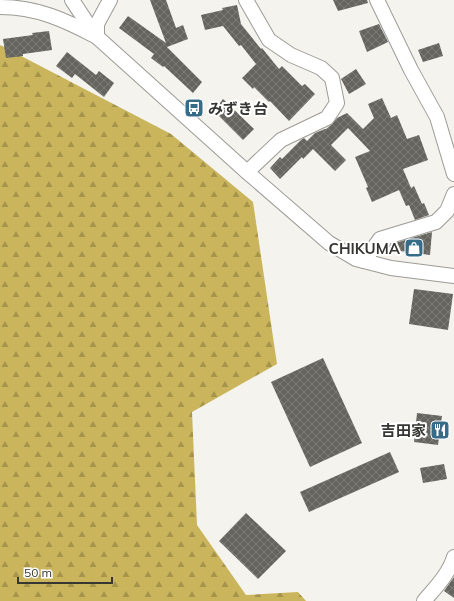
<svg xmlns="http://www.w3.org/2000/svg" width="454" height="601" font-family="Mulish,'Noto Sans JP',sans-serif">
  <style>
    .forest { fill: url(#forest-firs) }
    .building { fill: url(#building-cross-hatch) }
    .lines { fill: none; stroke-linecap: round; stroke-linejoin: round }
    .minor-casing { stroke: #9c9b95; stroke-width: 16 }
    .minor { stroke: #fff; stroke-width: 14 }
    .labels { text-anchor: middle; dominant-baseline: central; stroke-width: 4; stroke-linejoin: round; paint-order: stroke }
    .poi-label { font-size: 15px; font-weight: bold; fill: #363633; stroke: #fff; text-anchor: end }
  </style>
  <defs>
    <pattern id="forest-firs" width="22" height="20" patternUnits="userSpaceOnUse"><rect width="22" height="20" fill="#cbb55c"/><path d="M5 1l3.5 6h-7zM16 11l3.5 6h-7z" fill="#a6944d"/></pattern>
    <pattern id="building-cross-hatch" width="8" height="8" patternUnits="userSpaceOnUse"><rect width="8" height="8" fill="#65645f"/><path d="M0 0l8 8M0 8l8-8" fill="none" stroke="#7c7c78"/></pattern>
  </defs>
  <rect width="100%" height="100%" fill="#f4f3ed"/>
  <path class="forest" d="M0,45L171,134L253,202L277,364L192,412L197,525L246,595L298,592L306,601H0Z"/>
  <g class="building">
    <path d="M150,0H166L176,28L183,25L188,39L167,47L202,82L193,93L164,66L163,67L151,58L154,54L119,28L128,16L166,43Z"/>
    <path d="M333,0H367L368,3L338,11Z"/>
    <path d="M237,5L241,24L261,49L262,48L279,69L282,66L302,86L305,84L315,94L289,121L270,101L269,102L254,87L253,89L242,78L256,64L241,45L239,46L223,26L205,30L201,15L223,10L222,8Z"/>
    <path d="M379,24L388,42L367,52L359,31Z"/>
    <path d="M49,31L52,50L23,54V56L6,58L3,39L33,35L32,33Z"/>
    <path d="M439,43L443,56L423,62L418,50Z"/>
    <path d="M67,52L96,75L99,71L114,83L104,97L75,74L72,78L56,66Z"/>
    <path d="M356,69L366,84L349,94L341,79Z"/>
    <path d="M382,98L391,118L397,115L407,139L419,135L428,160L403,169L411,188L414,186L422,204L424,203L429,215L415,220L409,205L406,206L399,190L372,202L366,188L368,187L355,157L370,151L348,128L331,145L346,160L335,171L313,149L303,159L302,157L280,179L270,168L280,157L282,159L301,140L304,138L307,141L315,133L325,129H326L331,125L337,118L347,113L363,129L374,118L368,104Z"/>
    <path d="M223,99L254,129L243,140L214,111Z"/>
    <path d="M432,232L430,255L385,249V246Z"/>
    <path d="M414,289L453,294L448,330L409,324Z"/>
    <path d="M323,358L362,443L310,467L271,382Z"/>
    <path d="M417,413L442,416L438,445L414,442Z"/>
    <path d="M390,452L399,472L309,512L300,492Z"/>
    <path d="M444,464L447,479L423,483L420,468Z"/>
    <path d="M246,513L286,551L258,579L219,541Z"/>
    <path d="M454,577V598L444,591Z"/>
  </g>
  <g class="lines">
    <defs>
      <g id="minor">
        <path d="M72,0L95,35"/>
        <path d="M246,0L269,40L291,55L321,68L332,78L337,103L327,118L281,140L247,172"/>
        <path d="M377,0L411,70L437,117L454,174"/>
        <path d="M0,7C37,7 65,20 97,37L247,172L329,243L356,259L391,268L454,276"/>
        <path d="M97,37V24L110,0"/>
        <path d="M364,261L380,239L436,222L447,211L454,194"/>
        <path d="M424,601C435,588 449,574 454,557"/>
      </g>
    </defs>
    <use href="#minor" class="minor-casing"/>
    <use href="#minor" class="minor"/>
  </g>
  <defs>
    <symbol id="bus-square" viewBox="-11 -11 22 22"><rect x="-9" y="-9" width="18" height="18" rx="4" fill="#366c88" stroke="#fff"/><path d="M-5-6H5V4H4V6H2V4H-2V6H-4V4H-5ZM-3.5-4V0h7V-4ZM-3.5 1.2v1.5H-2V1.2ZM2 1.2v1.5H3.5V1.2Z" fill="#fff"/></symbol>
    <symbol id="shop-square" viewBox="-11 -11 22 22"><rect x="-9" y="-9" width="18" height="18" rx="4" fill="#366c88" stroke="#fff"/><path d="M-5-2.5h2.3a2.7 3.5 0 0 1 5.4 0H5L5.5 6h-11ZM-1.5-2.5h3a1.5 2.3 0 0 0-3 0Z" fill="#fff"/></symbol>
    <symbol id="restaurant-square" viewBox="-11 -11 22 22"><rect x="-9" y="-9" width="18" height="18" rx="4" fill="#366c88" stroke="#fff"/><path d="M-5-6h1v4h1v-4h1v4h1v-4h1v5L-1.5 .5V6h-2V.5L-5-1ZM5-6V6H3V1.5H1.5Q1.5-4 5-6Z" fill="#fff"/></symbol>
  </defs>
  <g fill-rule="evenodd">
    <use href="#bus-square" x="183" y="97" width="22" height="22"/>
    <use href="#shop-square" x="403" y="237" width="22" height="22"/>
    <use href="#restaurant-square" x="429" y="419" width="22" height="22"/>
  </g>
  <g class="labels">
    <g class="poi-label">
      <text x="208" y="108" text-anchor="start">みずき台</text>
      <text x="400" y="248">CHIKUMA</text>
      <text x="426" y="430">吉田家</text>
    </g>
  </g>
  <path d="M18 577v6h94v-6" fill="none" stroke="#363633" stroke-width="2"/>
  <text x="24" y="577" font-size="12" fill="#363633" stroke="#ffffff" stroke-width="3" paint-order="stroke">50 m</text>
</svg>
